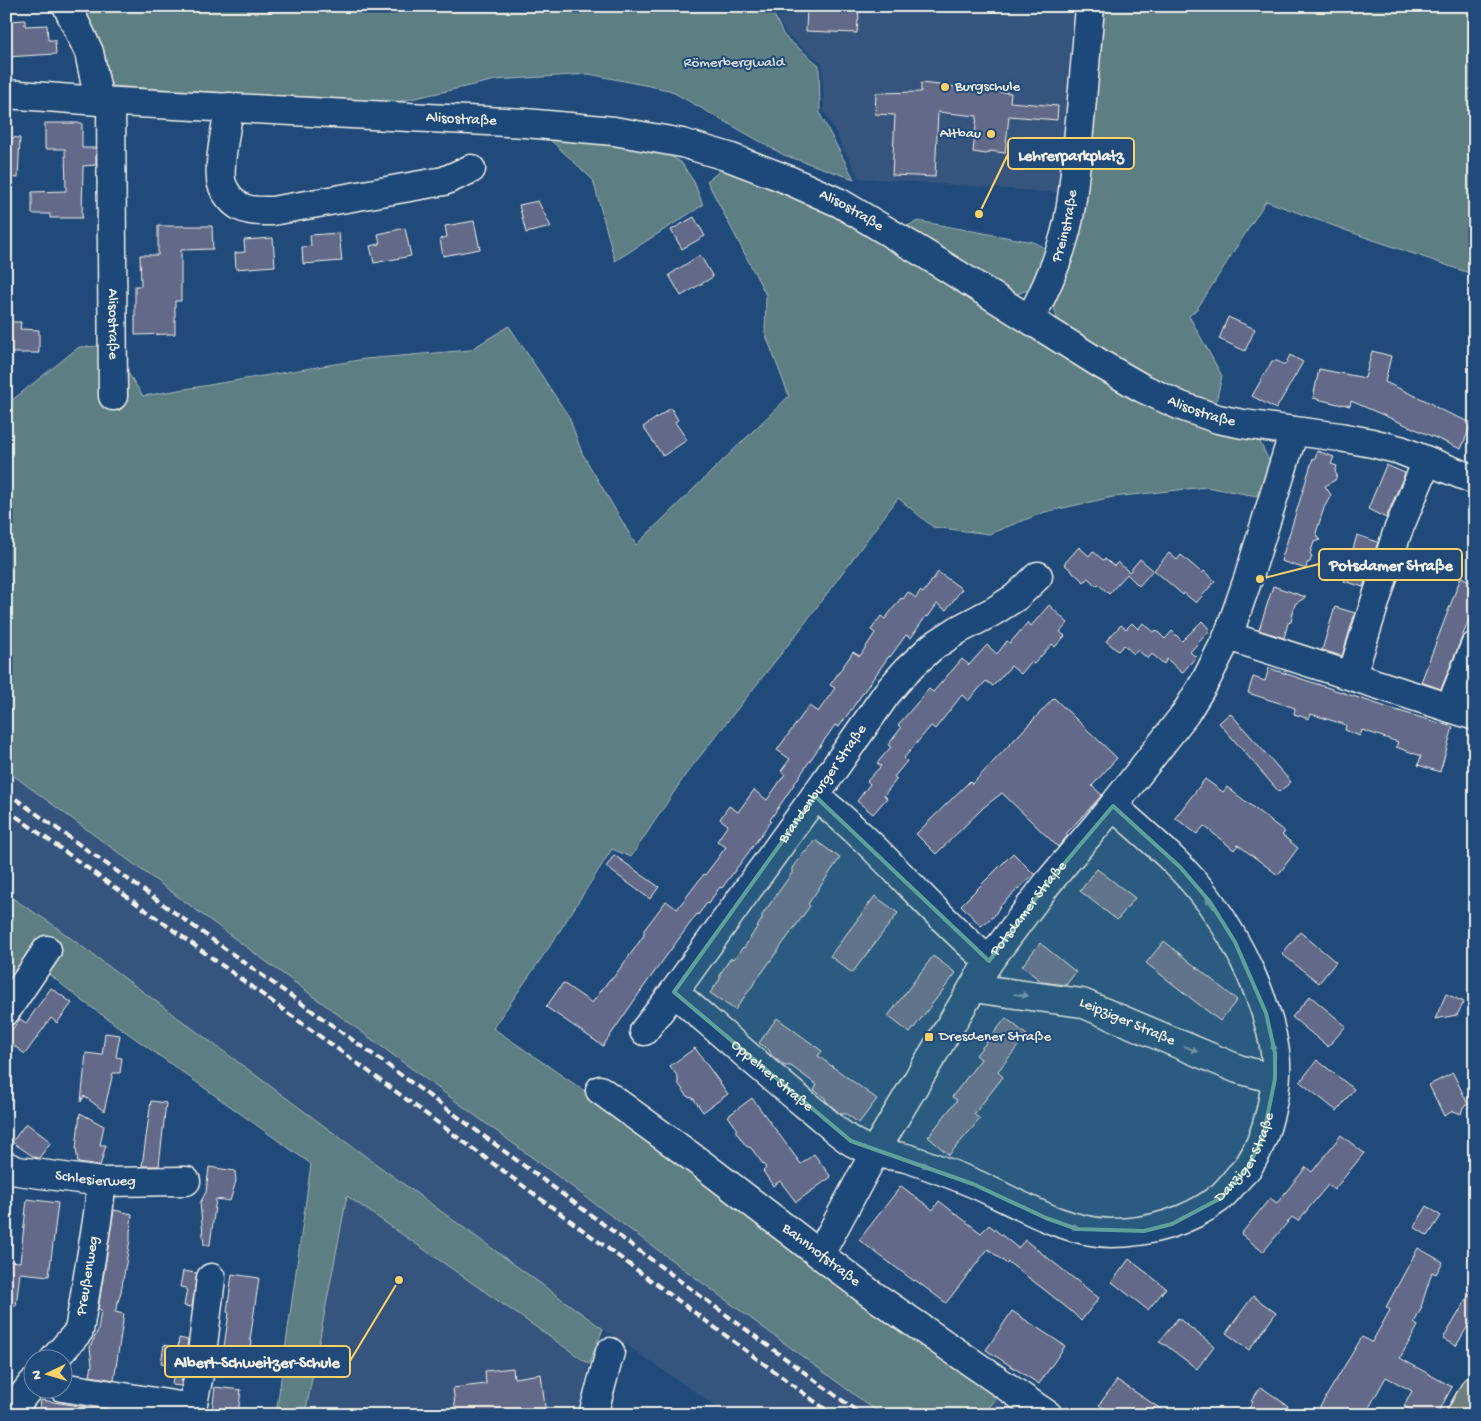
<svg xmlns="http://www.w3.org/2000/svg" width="1481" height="1421" font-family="'Gochi Hand',sans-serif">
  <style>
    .built { fill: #34547e }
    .green { fill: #5d7e83; stroke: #a8b8b6 }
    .building { fill: #646b89; stroke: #f4f1e8 }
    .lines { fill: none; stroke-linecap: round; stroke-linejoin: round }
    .minor-casing { stroke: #f4f1e8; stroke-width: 31 }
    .major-casing { stroke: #f4f1e8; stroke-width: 31 }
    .minor { stroke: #1f4a7a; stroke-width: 28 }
    .major { stroke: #6d7e7c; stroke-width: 28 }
    .rail { stroke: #f4f1e8; stroke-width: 4; stroke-dasharray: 8 4; stroke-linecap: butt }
    .oneway { fill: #748da6 }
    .marked { fill: #5fa199; fill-opacity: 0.2; stroke: #5fa199; stroke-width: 4; stroke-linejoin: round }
    .poi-dot { fill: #ffd166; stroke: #1f4a7a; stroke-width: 2 }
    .labels { text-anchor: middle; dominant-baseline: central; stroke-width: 4; stroke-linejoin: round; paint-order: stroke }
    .park-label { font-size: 15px; fill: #dde0d9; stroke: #1f4a7a }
    .poi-label { font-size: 15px; fill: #f4f1e8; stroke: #1f4a7a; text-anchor: start }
    .street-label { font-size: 15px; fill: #f4f1e8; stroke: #1f4a7a }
    .leader { fill: none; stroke: #ffd166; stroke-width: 2 }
    .callout-dot { fill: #ffd166; stroke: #1f4a7a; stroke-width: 2 }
    .callout { fill: #1f4a7a; stroke: #ffd166; stroke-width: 2 }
    .callout-label { font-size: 16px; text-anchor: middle; font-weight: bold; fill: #f4f1e8 }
  </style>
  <rect width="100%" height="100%" fill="#1f4a7a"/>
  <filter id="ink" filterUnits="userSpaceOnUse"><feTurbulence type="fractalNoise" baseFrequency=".02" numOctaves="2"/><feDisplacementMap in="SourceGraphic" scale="10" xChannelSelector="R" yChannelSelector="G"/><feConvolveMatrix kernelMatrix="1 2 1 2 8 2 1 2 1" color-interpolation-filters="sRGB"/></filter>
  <g filter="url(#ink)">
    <g class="built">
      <path d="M772,6H1073L1060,193L859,178L824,111L822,63L786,34Z"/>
      <path d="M6,770L43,797L882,1415L727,1414L603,1329L339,1137L49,922L6,894Z"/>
      <path d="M346,1195L589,1364L577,1415H305Z"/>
      <path d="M1001,1393L1030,1415H983Z"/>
    </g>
    <g class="green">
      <path d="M80,6H770L784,36L819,65L820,114L854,179L784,155L669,90L589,74L496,80L393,103L112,86L100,52Z"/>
      <path d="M1098,6H1475V275L1356,234L1266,201L1197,309L1189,316L1222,376L1214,410L1191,401L1060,328L1052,301Z"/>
      <path d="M544,134L659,150L681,162L694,182L703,205L615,261L593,180Z"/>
      <path d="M725,167L775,184L869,232L1211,429L1260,442L1270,463L1257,496L1206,487L1113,497L1045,512L989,534L933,527L898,498L799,631L686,774L631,857L612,849L552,943L493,1028L753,1207L1001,1393L983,1415H882L6,770V405L79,347L100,346L125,368L143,396L365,359L470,350L509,326L569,417L582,453L636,545L789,396L765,333L766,295L707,181Z"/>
      <path d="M918,221L1033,242L1051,251L1037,286L1013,296L903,228Z"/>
      <path d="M6,894L49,922L339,1137L603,1329L589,1364L347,1196L305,1415H276L311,1164L84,1002L26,956L6,983Z"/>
    </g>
    <g class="building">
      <path d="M807,6H858L859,20H858L857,33L806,31Z"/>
      <path d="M25,20V26L47,25L48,40H55L56,54L6,57V29H10L9,21Z"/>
      <path d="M921,83L1011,93L1010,102L1058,106L1057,120L1009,116L1005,153L990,151L989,153L986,154L973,152L977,116L938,112L935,177L892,175L895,115L875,114L876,93L921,92Z"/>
      <path d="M45,123H82V148H96V165L83,166L82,218H50V214H32V192L66,191L65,149H45Z"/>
      <path d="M6,137L20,138L18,178L6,177Z"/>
      <path d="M538,201L551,227L526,233L519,205Z"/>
      <path d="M694,217L705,236L682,249L671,230Z"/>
      <path d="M474,221L480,249L443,256L440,239L447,237L445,226Z"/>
      <path d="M158,226H212L213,249L181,250V301H175V334L135,335V286H141L140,255H158Z"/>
      <path d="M405,228L411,256L374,263L370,246L380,244L378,234Z"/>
      <path d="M339,233L342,261L303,264L302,247L311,246L310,235Z"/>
      <path d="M273,238L275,266L236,269L235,253L245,252L244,240Z"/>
      <path d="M700,255L713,277L681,296L669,275Z"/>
      <path d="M1228,317L1255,329L1245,351L1219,339Z"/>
      <path d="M6,322H21L20,329L39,330V353H6Z"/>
      <path d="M1372,351L1391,356L1385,382L1433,404L1432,405L1443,411L1472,423L1461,449L1351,401L1350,406L1342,404V405L1313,398L1319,369L1365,378Z"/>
      <path d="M1290,355L1303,362L1276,409L1252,396L1272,361H1277L1285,365Z"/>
      <path d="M671,408L678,420L675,422L687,440L663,456L643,427Z"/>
      <path d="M1317,451L1334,457L1331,464L1337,466L1335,472L1337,475L1335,480L1325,486L1331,495L1324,508L1316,533L1320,540L1314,542L1310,554L1312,556L1310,562L1307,563L1306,569L1281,561L1313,458L1315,459Z"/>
      <path d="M1386,465L1405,473L1386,518L1368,509Z"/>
      <path d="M1357,535L1378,542L1363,587L1344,581Z"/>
      <path d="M1079,547L1089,556L1093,551L1103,560L1105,559L1114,566L1118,562L1129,572L1140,559L1153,570L1139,586L1127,574L1109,594L1098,584L1096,586L1088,578L1084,582L1064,564Z"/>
      <path d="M1169,553L1177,560L1181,555L1202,573L1204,571L1215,581L1196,603L1184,593L1183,595L1154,570Z"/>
      <path d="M938,572L962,589L946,610L937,604L928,617L926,616L911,638L906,635L890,657L889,656L839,727L835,725L811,759L770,820L771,821L748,853L722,888L720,887L708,904L707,903L698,915L697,914L645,985L603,1046L546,1007L563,983L592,1003L609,980L613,978L635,948L644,935V930L666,901L677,909L704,874L705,875L726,847L717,841L728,825L720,819L729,806L738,812L754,790L767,800L785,774L781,771L790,759L777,750L809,706L818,712L835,688L830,685L853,652L860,656L875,633L871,630L881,616L885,619L901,598L903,599L908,592L916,598L920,591L923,593Z"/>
      <path d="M1461,577L1475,583V605L1441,689L1421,682Z"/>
      <path d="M1273,586L1306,597L1295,604L1291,622L1288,623L1284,638L1259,630Z"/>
      <path d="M1049,605L1068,623L1060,632L1065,636L1055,647L1052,644L1034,664L1031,662L1021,674L1011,666L993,686L986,681L968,701L962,695L935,729L931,726L904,758L907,761L894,777L897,779L884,795L887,798L873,814L857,801L870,784L867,781L881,766L877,763L891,747L888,745L901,728L898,725L929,689L933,692L962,659L969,665L987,645L997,654L1007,641L1010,643L1028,622L1031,626Z"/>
      <path d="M1335,607L1355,613L1342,656L1322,650Z"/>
      <path d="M1202,621L1210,630L1190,652L1196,657L1182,673L1167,659L1164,664L1152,654L1148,659L1138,650L1134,654L1124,645L1118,651L1106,641L1121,625L1126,629L1132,623L1138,629L1143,623L1154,632L1156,630L1165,639L1172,631L1182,641Z"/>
      <path d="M1269,668L1389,708L1453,727L1440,772L1418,765L1421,756L1396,747L1398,742L1362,730L1360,736L1352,733L1345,730L1346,725L1311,714L1309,719L1294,714L1295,708L1248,693L1253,677L1265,681Z"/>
      <path d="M1054,698L1117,758L1092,786L1102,795L1066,834L1068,835L1058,847L1002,793L984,807L936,854L916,834L970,781L972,784Z"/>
      <path d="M1230,713L1291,782L1279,792L1219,723Z"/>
      <path d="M1205,779L1223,792L1227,787L1285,832L1282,835L1298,848L1278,875L1238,845L1234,850L1204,826L1197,834L1175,818Z"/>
      <path d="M815,840L840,858L808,904L810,906L735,1010L710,993L720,979V974L730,959L735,958L743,947L744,948L762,919V915L792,873V868L803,853L807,851Z"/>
      <path d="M1013,853L1034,874L1000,906L994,916L981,926L961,905Z"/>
      <path d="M614,855L659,887L650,899L606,867Z"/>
      <path d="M1097,869L1135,898L1117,920L1080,891Z"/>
      <path d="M875,896L898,913L852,973L830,956Z"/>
      <path d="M1300,932L1336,962L1319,983L1282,954Z"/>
      <path d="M1164,941L1237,1000L1220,1021L1146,963Z"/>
      <path d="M1040,943L1076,972L1066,985L1042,982L1022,966Z"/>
      <path d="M933,956L956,973L910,1033L888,1016Z"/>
      <path d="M51,988L72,1003L57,1023L51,1018L25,1054L6,1040V1037L20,1019L26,1023Z"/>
      <path d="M1446,994L1464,1002L1457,1015L1435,1019Z"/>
      <path d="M1310,996L1346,1026L1328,1047L1292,1017Z"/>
      <path d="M777,1018L822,1051L818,1056L877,1099L859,1123L846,1114H840L826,1101L825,1098L814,1090L817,1085L791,1066H785L771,1055L769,1050L759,1043Z"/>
      <path d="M1006,1018L1027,1035L998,1071L1003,1077L974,1114L980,1119L949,1155L928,1137L957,1100L952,1097L981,1059L976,1055Z"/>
      <path d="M105,1033L120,1035L116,1057L122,1058L120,1073H113L104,1111L84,1096L81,1102L86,1053L102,1055Z"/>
      <path d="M695,1048L728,1094L703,1112L693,1098L688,1097L678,1083V1077L670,1066Z"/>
      <path d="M1317,1060L1354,1089L1337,1111L1300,1082Z"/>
      <path d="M1453,1073L1468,1104L1463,1107L1461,1114L1453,1111L1444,1116L1429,1085Z"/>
      <path d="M752,1098L801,1164L814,1154L831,1177L796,1202L780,1181L773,1186L763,1171L766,1168L751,1148L746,1146L736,1132V1127L728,1116Z"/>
      <path d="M151,1101L166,1103L159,1166H142Z"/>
      <path d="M80,1113L104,1126L100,1145H106L100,1166L78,1163L76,1148Z"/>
      <path d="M26,1123L51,1142L39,1158L34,1157L12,1142Z"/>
      <path d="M1341,1135L1364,1153L1334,1190L1328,1185L1298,1221L1292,1217L1263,1252L1241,1234L1270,1198L1277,1203L1306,1167L1312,1172Z"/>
      <path d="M209,1167L235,1171L236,1181L230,1201L216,1199L210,1245H204L200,1203L206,1192Z"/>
      <path d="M901,1186L933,1210L939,1201L981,1233L989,1225L1018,1248L1025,1240L1099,1298L1081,1321L1072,1312L1046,1291L1008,1262L1007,1264L988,1249L946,1303L915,1280L914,1281L859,1240Z"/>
      <path d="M27,1199L58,1203L49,1276L20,1273L16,1306H6V1261L20,1262Z"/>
      <path d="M1427,1206L1441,1216L1428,1236L1414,1227Z"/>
      <path d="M114,1210L132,1214L130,1232V1240L121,1292L115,1312L124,1314L114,1380L90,1376L92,1365L90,1347L98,1330L101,1310H98Z"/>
      <path d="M1418,1248L1443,1262L1436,1274L1432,1272L1421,1307H1422L1414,1323L1418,1326L1400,1358L1452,1387L1437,1415H1420L1404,1406L1412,1391L1386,1377L1365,1415H1315L1362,1337L1372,1342L1390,1310L1386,1307Z"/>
      <path d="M1129,1259L1166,1288L1148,1310L1112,1282Z"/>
      <path d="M183,1271L197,1273L192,1307L184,1306L187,1288L180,1287Z"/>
      <path d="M232,1274L259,1278L250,1340L252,1341L249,1364L222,1360L229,1313L227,1312Z"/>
      <path d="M1475,1285V1316L1470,1325L1469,1324L1456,1346L1443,1339Z"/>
      <path d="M1253,1296L1276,1313L1249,1350L1226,1333Z"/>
      <path d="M1012,1311L1065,1346L1039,1384L986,1350Z"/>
      <path d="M1178,1318L1214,1346L1197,1369L1167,1346L1159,1342Z"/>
      <path d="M179,1338L188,1340L181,1386L172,1385L174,1372L168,1371L169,1365L161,1363L164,1345L178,1348Z"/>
      <path d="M513,1368L514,1378L541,1374L546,1415H456L453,1388L486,1384L485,1371Z"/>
      <path d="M1117,1380L1170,1415H1113L1099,1405Z"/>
      <path d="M215,1387L241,1390L238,1414L212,1411Z"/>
      <path d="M1261,1387L1288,1406L1282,1415H1244L1253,1402L1251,1401Z"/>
      <path d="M41,1400L86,1407V1415H39Z"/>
    </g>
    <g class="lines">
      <defs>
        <g id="minor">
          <path d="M67,6L89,52L99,101"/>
          <path id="s1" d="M6,94L99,101L525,123L614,131L682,143L729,157L784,178L840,203L925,254L1104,366L1142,388L1181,406L1218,419L1243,424L1340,437L1372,443L1400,450L1475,480"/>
          <path id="s2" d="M111,102L113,396"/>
          <path d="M229,107C227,125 217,169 222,184C225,193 233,203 241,207C251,212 262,211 272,211L444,181L471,169"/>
          <path id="s3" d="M1030,319C1044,293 1056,267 1064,238C1072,211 1074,180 1077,151C1082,103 1086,55 1090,6"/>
          <path d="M1228,636L1475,716"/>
          <path d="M1352,675L1397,533L1427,461"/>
          <path d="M1450,708L1475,646"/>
          <path d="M815,796C879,845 928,910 989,961"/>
          <path id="s4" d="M973,988L1082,1003L1238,1069L1275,1079"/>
          <path id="s5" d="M674,992C718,1030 762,1069 807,1106C822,1117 838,1134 854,1143C860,1146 867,1150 874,1152C884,1156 896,1155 906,1158C929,1165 951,1174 973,1183C1017,1202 1061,1232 1111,1233C1148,1233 1188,1222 1218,1199C1225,1194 1231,1186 1237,1179C1240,1175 1245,1171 1248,1167C1267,1139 1280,1085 1275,1052C1268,1003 1239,942 1210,902C1183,865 1147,836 1113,806"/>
          <path d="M6,1011L47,950"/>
          <path id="s6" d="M644,1031L674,992L815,796L887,693L907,670L932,647L958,630L994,611L1016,597L1038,576"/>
          <path id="s7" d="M600,1090L703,1165L870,1293L1048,1415"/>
          <path id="s8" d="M6,1166L18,1171L102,1182L186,1181"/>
          <path id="s9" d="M820,1254L881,1141L989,961L1047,884L1113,806L1185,714L1206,680L1228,636L1249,576L1294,431"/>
          <path id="s10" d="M55,1358L79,1331L97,1221L102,1182"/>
          <path d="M62,1387L192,1408L200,1370L211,1278"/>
          <path d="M8,1415L32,1384"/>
          <path d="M593,1415L610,1352"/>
        </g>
        <path id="major" d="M1461,1415L1475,1390"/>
      </defs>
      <use href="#minor" class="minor-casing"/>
      <use href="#major" class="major-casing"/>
      <use href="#minor" class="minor"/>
      <use href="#major" class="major"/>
      <g class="rail">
        <path d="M6,792L382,1061L862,1415"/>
        <path d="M6,809L368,1071L833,1415"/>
      </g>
    </g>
    <defs><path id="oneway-solid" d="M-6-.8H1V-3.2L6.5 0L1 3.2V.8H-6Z" transform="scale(1.25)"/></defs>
    <g class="oneway">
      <use href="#oneway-solid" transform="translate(1210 903) rotate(-126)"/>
      <use href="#oneway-solid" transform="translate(1021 995) rotate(8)"/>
      <use href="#oneway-solid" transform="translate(1191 1049) rotate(23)"/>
      <use href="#oneway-solid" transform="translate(1274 1050) rotate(-99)"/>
      <use href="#oneway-solid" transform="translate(922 1164) rotate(21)"/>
      <use href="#oneway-solid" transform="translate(1072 1226) rotate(17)"/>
    </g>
  </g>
  <path class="marked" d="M815,796L989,961L1047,884L1113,806L1180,867L1210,902L1235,942L1266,1013L1275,1053V1079L1263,1137L1248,1167L1221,1198L1172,1224L1144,1231L1077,1229L1046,1218L973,1184L851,1141L674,992Z"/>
  <g class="poi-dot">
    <circle cx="945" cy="87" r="5"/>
    <circle cx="991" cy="134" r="5"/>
    <rect x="924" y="1032" width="10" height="10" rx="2.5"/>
  </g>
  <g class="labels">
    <g class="park-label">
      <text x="734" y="63">Römerbergwald</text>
    </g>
    <g class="poi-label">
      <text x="955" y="87">Burgschule</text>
      <text x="981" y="134" text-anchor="end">Altbau</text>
      <text x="939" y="1037">Dresdener Straße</text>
    </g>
    <g class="street-label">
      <text stroke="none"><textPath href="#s1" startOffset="456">Alisostraße</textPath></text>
      <text stroke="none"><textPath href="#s1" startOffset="861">Alisostraße</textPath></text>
      <text stroke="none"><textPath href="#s3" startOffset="100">Preinstraße</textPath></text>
      <text stroke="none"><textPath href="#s2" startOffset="222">Alisostraße</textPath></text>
      <text stroke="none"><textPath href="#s1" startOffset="1266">Alisostraße</textPath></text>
      <text stroke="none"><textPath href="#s6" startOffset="305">Brandenburger Straße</textPath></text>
      <text stroke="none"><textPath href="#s9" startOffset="404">Potsdamer Straße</textPath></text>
      <text stroke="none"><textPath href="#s4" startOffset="159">Leipziger Straße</textPath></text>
      <text stroke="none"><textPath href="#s5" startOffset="129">Oppelner Straße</textPath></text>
      <text stroke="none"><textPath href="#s5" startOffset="674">Danziger Straße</textPath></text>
      <text stroke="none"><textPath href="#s8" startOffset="91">Schlesierweg</textPath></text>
      <text stroke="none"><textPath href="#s7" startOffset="276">Bahnhofstraße</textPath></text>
      <text stroke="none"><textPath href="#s10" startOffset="92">Preußenweg</textPath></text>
    </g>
  </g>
  <path class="leader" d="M979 214L1008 154M1260 579L1319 564M399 1280L350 1361"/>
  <g class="callout-dot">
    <circle cx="979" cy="214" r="5"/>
    <circle cx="1260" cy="579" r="5"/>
    <circle cx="399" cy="1280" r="5"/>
  </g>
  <g class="callout">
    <rect x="1008" y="138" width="126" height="31" rx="5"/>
    <rect x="1319" y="549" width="143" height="31" rx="5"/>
    <rect x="165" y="1346" width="185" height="31" rx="5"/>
  </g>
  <g class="callout-label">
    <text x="1071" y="160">Lehrerparkplatz</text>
    <text x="1391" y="570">Potsdamer Straße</text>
    <text x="257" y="1367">Albert-Schweitzer-Schule</text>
  </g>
  <rect width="1481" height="1421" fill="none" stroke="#1f4a7a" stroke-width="25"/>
  <rect x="12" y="12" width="1456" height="1396" fill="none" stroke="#f4f1e8" stroke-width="2" filter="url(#ink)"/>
  <g transform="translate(48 1374) rotate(265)"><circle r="24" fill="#1f4a7a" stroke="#748da6"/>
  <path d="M0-4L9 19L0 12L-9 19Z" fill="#ffd166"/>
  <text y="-8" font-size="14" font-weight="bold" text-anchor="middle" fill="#f4f1e8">N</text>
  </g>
</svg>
